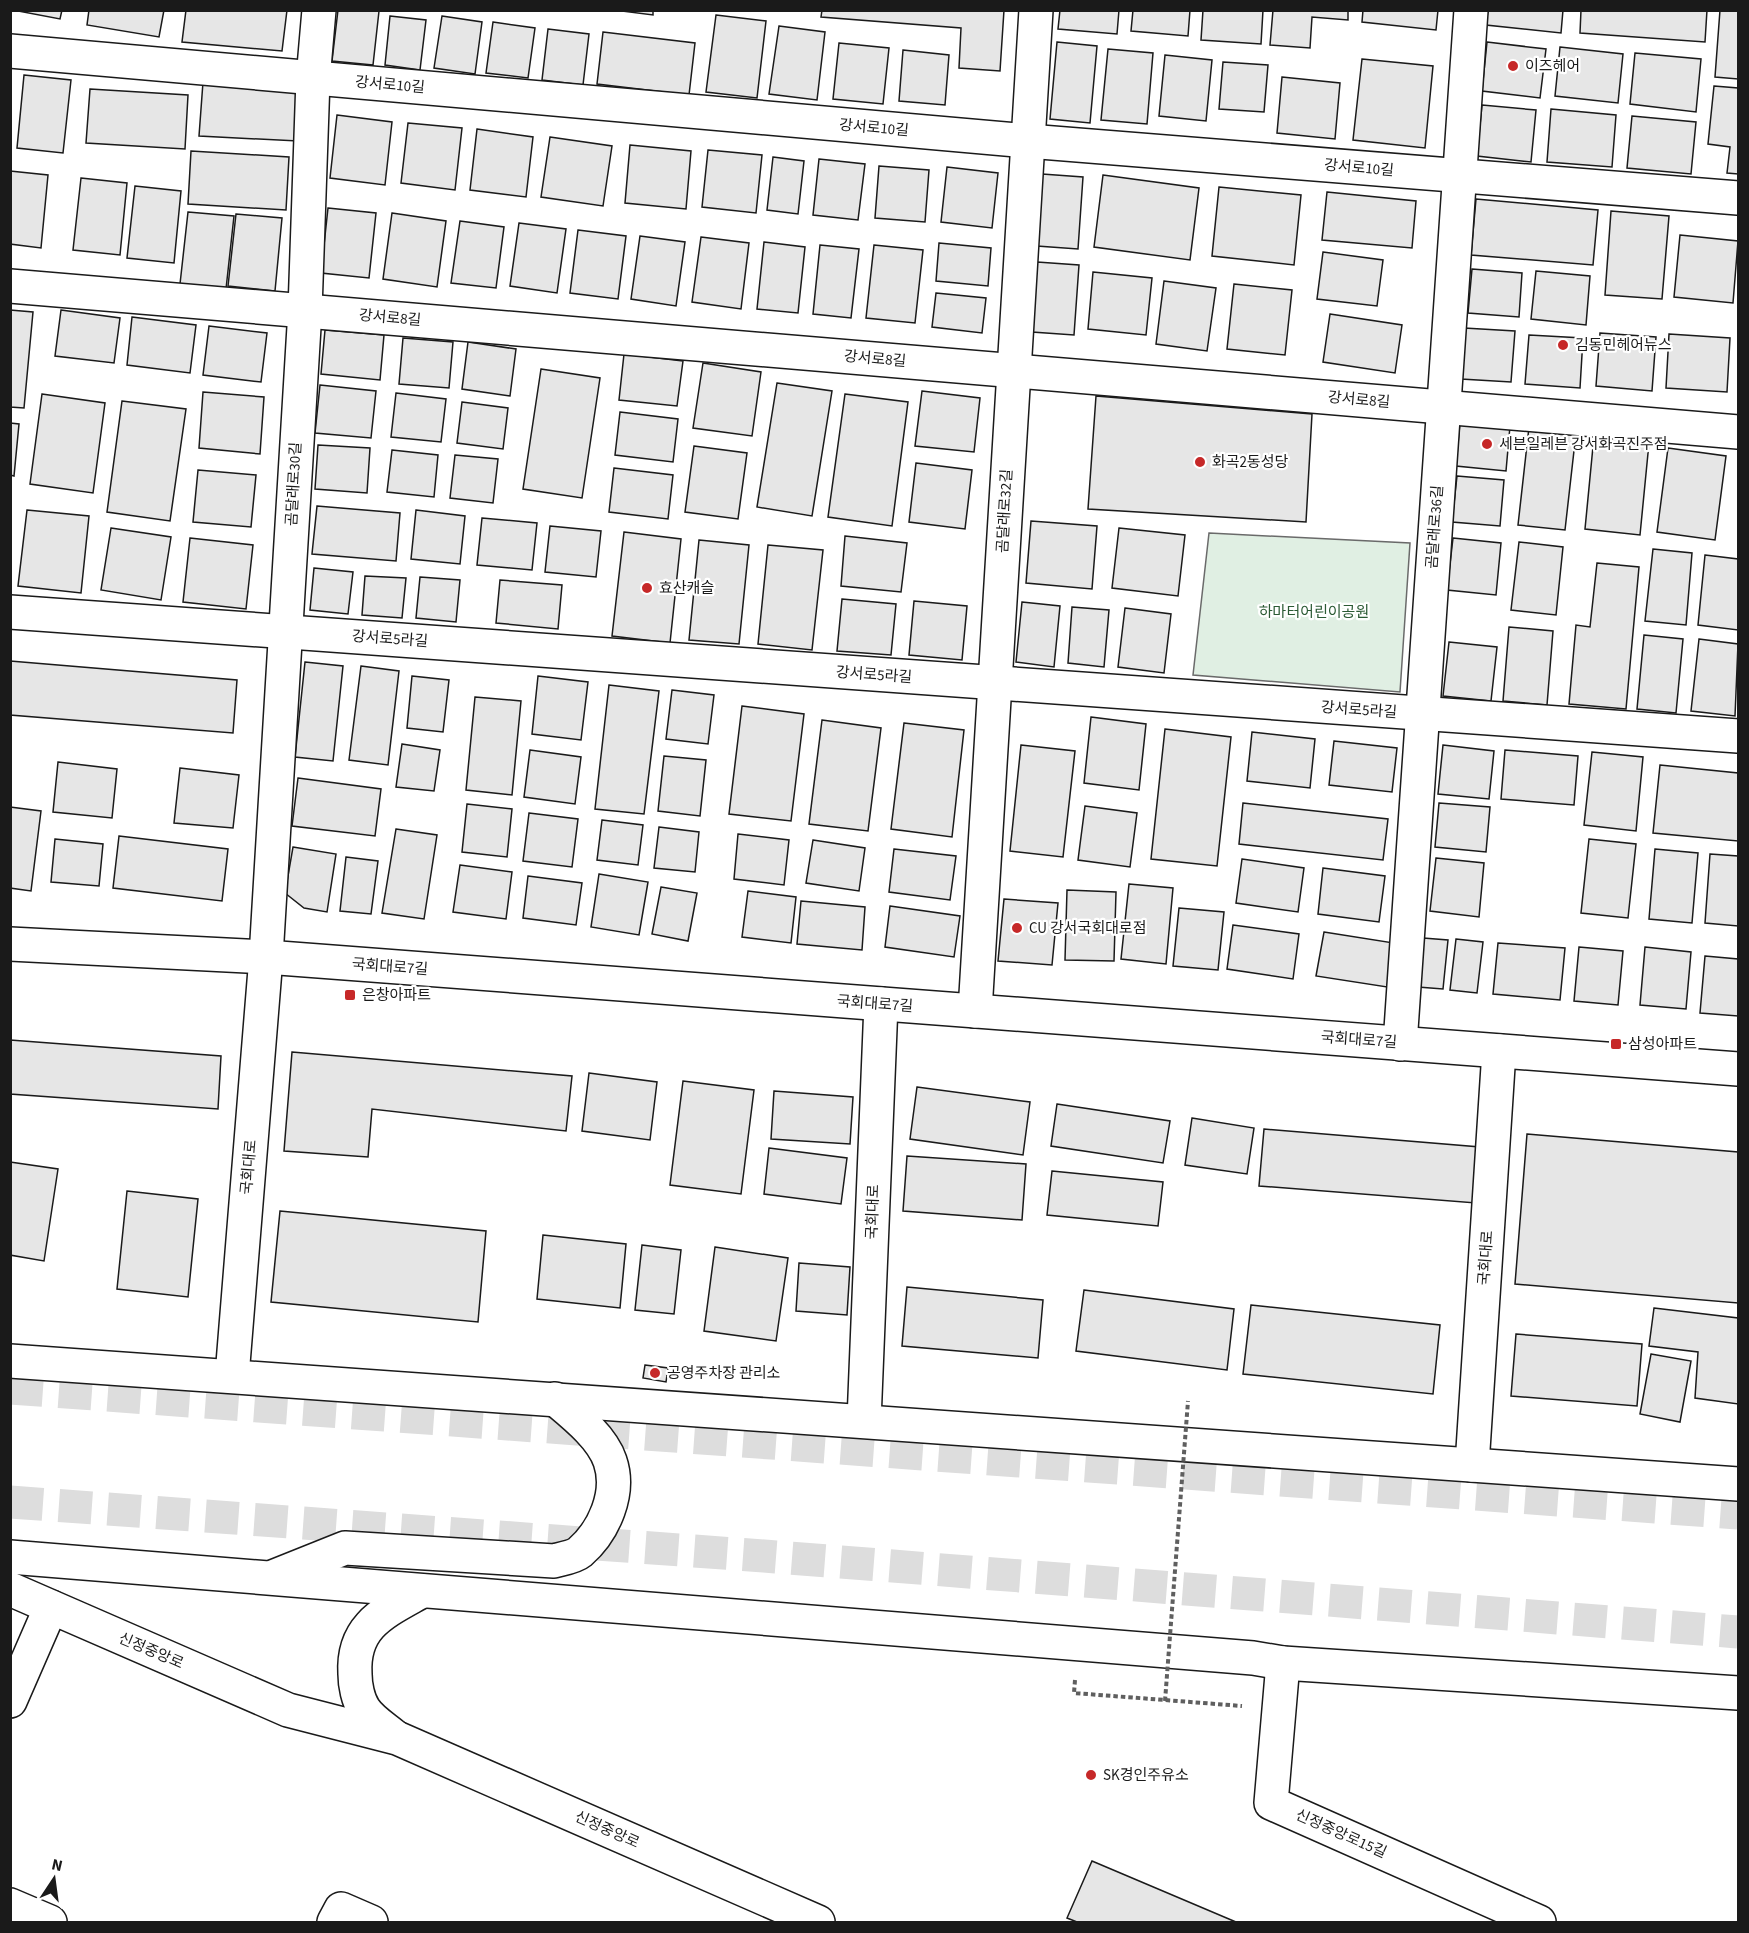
<svg xmlns="http://www.w3.org/2000/svg" width="1749" height="1933" font-family="'Source Sans 3','Noto Sans KR',sans-serif">
  <style>
    .green { fill: #e0efe3; stroke: #6a6a6a; stroke-width: 1.5 }
    .building { fill: #e6e6e6; stroke: #1a1a1a; stroke-width: 1.5 }
    .lines { fill: none; stroke-linecap: round; stroke-linejoin: round }
    .highway-tunnel { stroke: #ddd; stroke-width: 33; stroke-dasharray: 33 16; stroke-linecap: butt }
    .minor-casing { stroke: #1a1a1a; stroke-width: 36 }
    .major-casing { stroke: #1a1a1a; stroke-width: 36 }
    .path { stroke: #5f5f5f; stroke-width: 4; stroke-dasharray: 4.5 3; stroke-linecap: butt }
    .minor { stroke: #fff; stroke-width: 33 }
    .major { stroke: #fff; stroke-width: 33 }
    .path-bridge { stroke: #5f5f5f; stroke-width: 4; stroke-dasharray: 4.5 3; stroke-linecap: butt }
    .poi-dot { fill: #c62828; stroke: #fff; stroke-width: 2 }
    .labels { text-anchor: middle; dominant-baseline: central; stroke-width: 4.5; stroke-linejoin: round; paint-order: stroke }
    .poi-label { font-size: 15px; fill: #1a1a1a; stroke: #fff; text-anchor: start }
    .street-label { font-size: 15px; fill: #1a1a1a; stroke: #fff }
    .park-label { font-size: 15px; fill: #2b5a34; stroke: #fff }
  </style>
  <rect width="100%" height="100%" fill="#fff"/>
  <path class="green" d="M1209,533L1410,543L1400,692L1193,675Z"/>
  <g class="building">
    <path d="M13,10H62L60,19Z"/>
    <path d="M89,10H164L159,37L87,25Z"/>
    <path d="M186,10H287L282,51L182,42Z"/>
    <path d="M338,10L379,11L373,65L332,61Z"/>
    <path d="M614,10H653V15Z"/>
    <path d="M822,10H1004L1000,71L959,68L961,28L821,17Z"/>
    <path d="M1060,10H1119L1117,34L1058,29Z"/>
    <path d="M1133,10H1190L1188,36L1131,31Z"/>
    <path d="M1203,10H1263L1261,44L1201,40Z"/>
    <path d="M1273,10H1348V20L1312,17L1310,48L1270,45Z"/>
    <path d="M1363,10H1438L1436,30L1362,22Z"/>
    <path d="M1488,10H1563L1561,33L1486,25Z"/>
    <path d="M1581,10H1707L1705,42L1580,33Z"/>
    <path d="M1720,10H1738V79L1715,77Z"/>
    <path d="M716,15L766,21L757,98L706,92Z"/>
    <path d="M390,16L426,20L420,70L385,65Z"/>
    <path d="M442,16L482,22L475,74L434,68Z"/>
    <path d="M493,22L535,28L528,78L486,73Z"/>
    <path d="M779,26L825,32L817,100L769,94Z"/>
    <path d="M548,29L589,34L583,85L542,80Z"/>
    <path d="M603,32L695,43L689,95L597,84Z"/>
    <path d="M1057,42L1097,46L1090,123L1050,119Z"/>
    <path d="M1487,42L1546,49L1540,98L1482,91Z"/>
    <path d="M839,43L889,48L883,104L833,99Z"/>
    <path d="M1560,47L1623,54L1618,103L1555,96Z"/>
    <path d="M1108,49L1153,53L1147,124L1101,120Z"/>
    <path d="M903,50L949,55L945,105L899,101Z"/>
    <path d="M1635,53L1701,59L1696,112L1630,104Z"/>
    <path d="M1165,55L1212,60L1206,121L1159,116Z"/>
    <path d="M1362,59L1433,66L1425,148L1353,140Z"/>
    <path d="M1223,62L1268,65L1264,112L1219,109Z"/>
    <path d="M24,75L71,80L63,153L17,148Z"/>
    <path d="M1282,77L1340,83L1335,139L1277,133Z"/>
    <path d="M203,82L301,88L298,141L199,136Z"/>
    <path d="M1714,86L1738,88V174L1727,173L1730,147L1708,144Z"/>
    <path d="M90,89L188,95L185,149L86,143Z"/>
    <path d="M1482,105L1536,110L1531,162L1477,156Z"/>
    <path d="M1551,109L1616,115L1612,167L1547,162Z"/>
    <path d="M337,115L392,122L385,185L330,178Z"/>
    <path d="M1632,116L1696,122L1691,174L1627,168Z"/>
    <path d="M408,123L462,128L455,190L401,183Z"/>
    <path d="M477,129L533,137L526,197L470,190Z"/>
    <path d="M550,137L612,146L603,206L541,197Z"/>
    <path d="M630,145L691,151L686,209L625,203Z"/>
    <path d="M708,150L762,155L756,213L702,207Z"/>
    <path d="M191,151L289,157L286,210L188,204Z"/>
    <path d="M773,157L804,161L798,214L767,210Z"/>
    <path d="M819,159L865,164L858,220L813,215Z"/>
    <path d="M879,166L929,170L925,222L875,218Z"/>
    <path d="M947,167L998,173L992,228L941,222Z"/>
    <path d="M10,171L48,175L41,248L10,244Z"/>
    <path d="M1042,174L1083,177L1078,249L1037,246Z"/>
    <path d="M1103,175L1199,188L1190,260L1094,247Z"/>
    <path d="M81,178L127,183L120,255L73,250Z"/>
    <path d="M135,186L181,191L174,263L127,258Z"/>
    <path d="M1219,187L1301,195L1294,265L1212,256Z"/>
    <path d="M1327,192L1416,201L1412,248L1322,240Z"/>
    <path d="M1476,199L1598,210L1593,265L1471,255Z"/>
    <path d="M328,208L376,213L369,278L321,273Z"/>
    <path d="M1611,211L1669,216L1662,299L1605,295Z"/>
    <path d="M188,212L234,216L226,289L180,284Z"/>
    <path d="M392,213L446,221L437,287L383,279Z"/>
    <path d="M236,214L282,218L275,291L228,286Z"/>
    <path d="M460,221L504,227L496,288L451,283Z"/>
    <path d="M519,223L566,229L557,293L510,286Z"/>
    <path d="M578,230L626,236L618,299L570,293Z"/>
    <path d="M1680,235L1738,241L1733,303L1674,297Z"/>
    <path d="M640,236L685,242L676,306L631,299Z"/>
    <path d="M701,237L749,243L741,309L692,302Z"/>
    <path d="M764,242L805,247L798,313L757,309Z"/>
    <path d="M939,243L991,248L988,286L936,281Z"/>
    <path d="M820,245L859,249L851,318L813,314Z"/>
    <path d="M874,245L923,250L915,323L866,318Z"/>
    <path d="M1323,252L1383,260L1377,306L1317,299Z"/>
    <path d="M1037,262L1079,265L1074,335L1032,332Z"/>
    <path d="M1472,269L1522,273L1519,317L1468,313Z"/>
    <path d="M1536,271L1590,276L1586,325L1531,319Z"/>
    <path d="M1093,272L1152,278L1146,335L1088,329Z"/>
    <path d="M1164,281L1216,288L1207,351L1156,344Z"/>
    <path d="M1234,284L1292,290L1285,355L1227,349Z"/>
    <path d="M936,293L986,298L982,333L932,327Z"/>
    <path d="M10,310L33,312L24,408L10,407Z"/>
    <path d="M61,310L120,318L114,363L55,356Z"/>
    <path d="M1330,314L1402,325L1395,373L1323,362Z"/>
    <path d="M132,317L196,325L190,373L127,365Z"/>
    <path d="M209,326L267,333L261,382L203,375Z"/>
    <path d="M1464,328L1515,331L1511,382L1461,379Z"/>
    <path d="M325,330L384,335L380,380L321,374Z"/>
    <path d="M1600,333L1656,337L1652,391L1596,386Z"/>
    <path d="M1669,334L1730,338L1727,392L1666,388Z"/>
    <path d="M1529,335L1583,338L1580,388L1525,384Z"/>
    <path d="M403,338L453,342L449,388L399,384Z"/>
    <path d="M468,342L516,349L510,396L462,389Z"/>
    <path d="M624,354L683,361L677,406L619,400Z"/>
    <path d="M703,363L761,372L752,436L693,428Z"/>
    <path d="M541,369L600,378L582,498L523,489Z"/>
    <path d="M777,383L832,391L812,516L757,507Z"/>
    <path d="M320,385L376,391L371,438L315,433Z"/>
    <path d="M922,391L980,398L974,452L915,446Z"/>
    <path d="M203,392L264,397L260,454L199,448Z"/>
    <path d="M396,393L446,399L441,442L391,437Z"/>
    <path d="M42,394L105,403L93,493L30,484Z"/>
    <path d="M845,394L908,402L892,526L828,517Z"/>
    <path d="M1096,396L1312,414L1306,522L1088,509Z"/>
    <path d="M122,401L186,409L170,521L107,512Z"/>
    <path d="M462,402L508,408L503,449L457,443Z"/>
    <path d="M620,412L678,419L673,462L615,455Z"/>
    <path d="M1460,422L1510,426L1506,471L1456,466Z"/>
    <path d="M10,423L19,424L14,476L10,475Z"/>
    <path d="M1529,427L1576,433L1565,530L1518,525Z"/>
    <path d="M1594,436L1649,443L1640,535L1585,529Z"/>
    <path d="M318,445L370,448L367,493L315,489Z"/>
    <path d="M694,446L747,453L738,519L685,512Z"/>
    <path d="M1668,448L1726,456L1715,540L1657,532Z"/>
    <path d="M392,450L438,455L434,497L387,492Z"/>
    <path d="M455,455L498,459L493,503L450,498Z"/>
    <path d="M916,463L972,470L965,529L909,522Z"/>
    <path d="M614,468L673,475L668,519L609,512Z"/>
    <path d="M198,470L256,475L251,527L193,522Z"/>
    <path d="M1457,476L1504,480L1500,526L1452,522Z"/>
    <path d="M317,506L400,513L396,561L312,554Z"/>
    <path d="M27,510L89,516L81,593L18,586Z"/>
    <path d="M416,510L465,516L460,564L411,559Z"/>
    <path d="M482,518L537,523L532,570L477,565Z"/>
    <path d="M1031,521L1097,526L1092,589L1026,583Z"/>
    <path d="M550,526L601,531L596,577L545,572Z"/>
    <path d="M111,528L171,537L161,600L101,590Z"/>
    <path d="M1119,528L1185,535L1178,596L1112,588Z"/>
    <path d="M624,532L681,539L670,643L612,636Z"/>
    <path d="M845,536L907,543L901,592L841,586Z"/>
    <path d="M190,538L253,545L246,609L183,602Z"/>
    <path d="M1453,538L1501,543L1496,595L1447,590Z"/>
    <path d="M699,540L749,545L739,644L689,640Z"/>
    <path d="M1519,542L1563,547L1556,615L1511,610Z"/>
    <path d="M768,545L823,550L812,650L758,644Z"/>
    <path d="M1653,549L1692,553L1686,625L1645,621Z"/>
    <path d="M1705,555L1738,559V630L1698,625Z"/>
    <path d="M1597,563L1639,567L1626,709L1569,704L1576,625L1590,627Z"/>
    <path d="M314,568L353,572L348,614L310,610Z"/>
    <path d="M365,576L406,578L402,618L362,615Z"/>
    <path d="M420,577L460,580L456,622L416,618Z"/>
    <path d="M500,580L562,585L558,629L496,623Z"/>
    <path d="M842,599L896,604L891,655L837,651Z"/>
    <path d="M914,601L967,606L962,660L909,655Z"/>
    <path d="M1022,602L1060,606L1054,667L1016,662Z"/>
    <path d="M1072,607L1109,610L1104,667L1068,663Z"/>
    <path d="M1125,608L1171,614L1164,673L1118,667Z"/>
    <path d="M1509,627L1553,631L1547,705L1503,701Z"/>
    <path d="M1644,635L1683,639L1676,713L1637,709Z"/>
    <path d="M1699,639L1738,644L1735,716L1691,711Z"/>
    <path d="M1449,642L1497,647L1491,701L1443,696Z"/>
    <path d="M10,661L237,680L233,733L10,715Z"/>
    <path d="M305,662L343,666L333,761L295,757Z"/>
    <path d="M361,666L399,671L388,765L349,760Z"/>
    <path d="M412,676L449,680L443,732L407,728Z"/>
    <path d="M538,676L588,682L581,740L532,734Z"/>
    <path d="M609,685L659,691L644,814L595,809Z"/>
    <path d="M672,690L714,695L708,744L666,739Z"/>
    <path d="M475,697L521,701L512,795L466,790Z"/>
    <path d="M742,706L804,714L791,821L729,814Z"/>
    <path d="M1091,717L1146,724L1139,790L1084,783Z"/>
    <path d="M822,720L881,728L868,831L809,824Z"/>
    <path d="M904,723L964,730L952,837L891,829Z"/>
    <path d="M1165,729L1231,737L1217,866L1151,859Z"/>
    <path d="M1252,732L1315,739L1310,788L1247,781Z"/>
    <path d="M1334,741L1397,748L1392,792L1329,785Z"/>
    <path d="M402,744L440,750L434,791L396,787Z"/>
    <path d="M1021,745L1075,751L1063,857L1010,851Z"/>
    <path d="M1443,745L1494,751L1489,799L1438,794Z"/>
    <path d="M530,750L581,757L575,804L524,797Z"/>
    <path d="M1505,750L1578,756L1574,805L1501,799Z"/>
    <path d="M1592,752L1643,757L1636,831L1584,825Z"/>
    <path d="M664,756L706,760L700,816L658,811Z"/>
    <path d="M58,762L117,769L112,818L53,812Z"/>
    <path d="M1660,765L1738,773V841L1653,833Z"/>
    <path d="M180,768L239,775L233,828L174,823Z"/>
    <path d="M298,778L381,789L375,836L292,826Z"/>
    <path d="M1243,803L1388,819L1383,860L1239,844Z"/>
    <path d="M1439,803L1490,807L1486,852L1435,847Z"/>
    <path d="M467,804L512,809L507,857L462,852Z"/>
    <path d="M1085,806L1137,813L1130,867L1078,860Z"/>
    <path d="M10,807L41,811L31,891L10,888Z"/>
    <path d="M529,813L578,819L572,867L523,861Z"/>
    <path d="M602,820L643,825L638,865L597,860Z"/>
    <path d="M659,827L699,832L695,872L654,868Z"/>
    <path d="M396,829L437,835L424,919L382,913Z"/>
    <path d="M738,834L789,840L784,885L734,879Z"/>
    <path d="M119,836L228,849L222,901L113,888Z"/>
    <path d="M55,839L103,844L99,886L51,882Z"/>
    <path d="M1589,839L1636,844L1628,918L1581,913Z"/>
    <path d="M813,840L865,848L859,891L806,883Z"/>
    <path d="M293,847L336,854L327,912L304,908L285,893Z"/>
    <path d="M894,849L956,856L950,900L889,892Z"/>
    <path d="M1655,849L1698,853L1692,923L1649,919Z"/>
    <path d="M1710,854L1738,856V926L1705,923Z"/>
    <path d="M346,857L378,861L371,914L340,911Z"/>
    <path d="M1436,858L1484,863L1479,917L1430,911Z"/>
    <path d="M1242,859L1304,868L1298,912L1236,903Z"/>
    <path d="M460,865L512,872L506,919L453,912Z"/>
    <path d="M1323,868L1385,876L1379,922L1318,914Z"/>
    <path d="M599,874L648,882L639,935L591,927Z"/>
    <path d="M528,876L582,883L576,925L523,918Z"/>
    <path d="M1129,884L1173,888L1166,964L1121,959Z"/>
    <path d="M661,887L697,893L688,941L652,934Z"/>
    <path d="M1067,890L1116,892L1114,961L1065,960Z"/>
    <path d="M748,891L796,897L791,943L742,937Z"/>
    <path d="M1004,899L1058,903L1052,965L998,961Z"/>
    <path d="M801,901L865,907L862,950L797,944Z"/>
    <path d="M890,906L960,916L954,957L885,947Z"/>
    <path d="M1179,908L1224,912L1218,970L1173,966Z"/>
    <path d="M1233,925L1299,934L1293,979L1227,969Z"/>
    <path d="M1324,932L1394,943L1387,987L1316,976Z"/>
    <path d="M1423,938L1448,940L1443,989L1418,987Z"/>
    <path d="M1456,939L1483,942L1477,993L1450,990Z"/>
    <path d="M1498,943L1565,948L1560,1000L1493,994Z"/>
    <path d="M1579,947L1623,951L1618,1005L1574,1001Z"/>
    <path d="M1645,947L1691,952L1686,1009L1640,1005Z"/>
    <path d="M1705,956L1738,959V1016L1700,1013Z"/>
    <path d="M10,1040L221,1056L218,1109L10,1094Z"/>
    <path d="M292,1052L572,1076L566,1131L372,1109L368,1157L284,1151Z"/>
    <path d="M589,1073L657,1082L650,1140L582,1131Z"/>
    <path d="M683,1081L754,1090L741,1194L670,1185Z"/>
    <path d="M917,1087L1030,1102L1023,1155L910,1139Z"/>
    <path d="M774,1091L853,1097L850,1144L771,1139Z"/>
    <path d="M1057,1104L1170,1121L1163,1163L1051,1146Z"/>
    <path d="M1192,1118L1254,1128L1247,1174L1185,1165Z"/>
    <path d="M1264,1129L1480,1147L1476,1203L1259,1186Z"/>
    <path d="M1527,1134L1738,1152V1303L1515,1284Z"/>
    <path d="M769,1148L847,1158L841,1204L764,1194Z"/>
    <path d="M907,1156L1026,1164L1022,1220L903,1211Z"/>
    <path d="M10,1162L58,1169L44,1261L10,1255Z"/>
    <path d="M1052,1171L1163,1182L1158,1226L1047,1215Z"/>
    <path d="M127,1191L198,1199L188,1297L117,1289Z"/>
    <path d="M280,1211L486,1231L478,1322L271,1302Z"/>
    <path d="M543,1235L626,1244L620,1308L537,1299Z"/>
    <path d="M642,1245L681,1250L674,1314L635,1310Z"/>
    <path d="M715,1247L788,1258L776,1341L704,1331Z"/>
    <path d="M799,1263L850,1267L847,1315L796,1311Z"/>
    <path d="M907,1287L1043,1300L1038,1358L902,1346Z"/>
    <path d="M1084,1290L1234,1309L1227,1370L1076,1351Z"/>
    <path d="M1251,1305L1440,1325L1433,1394L1243,1374Z"/>
    <path d="M1654,1308L1738,1318V1404L1695,1398L1698,1352L1649,1346Z"/>
    <path d="M1516,1334L1642,1344L1637,1406L1511,1396Z"/>
    <path d="M1651,1354L1691,1361L1680,1422L1640,1414Z"/>
    <path d="M645,1365L668,1368L666,1382L643,1378Z"/>
    <path d="M1092,1861L1236,1922H1077L1067,1918Z"/>
  </g>
  <g class="lines">
    <g class="highway-tunnel">
      <path d="M10,1388L1738,1513"/>
      <path d="M10,1502L764,1556L1738,1632"/>
    </g>
    <defs>
      <g id="minor">
        <path d="M10,51L1028,141L1738,198"/>
        <path d="M10,286L1738,432"/>
        <path d="M10,612L1738,736"/>
        <path d="M10,944L266,957L1738,1069"/>
        <path d="M975,1011L1036,10"/>
        <path d="M1400,1044L1471,10"/>
        <path d="M232,1376L266,957L305,310L313,79L319,10"/>
        <path d="M864,1421L881,1004"/>
        <path d="M1472,1465L1499,1051"/>
        <path d="M10,1589L288,1710L397,1738L818,1922"/>
        <path d="M1283,1663L1271,1803L1539,1922"/>
        <path d="M10,1701L51,1607"/>
        <path d="M395,1737C386,1729 371,1720 364,1709C358,1700 355,1685 355,1674C352,1625 385,1612 422,1591"/>
        <path d="M10,1905L50,1922"/>
        <path d="M334,1922L341,1909L371,1922"/>
      </g>
      <g id="major">
        <path d="M10,1361L1738,1484"/>
        <path d="M10,1557L1253,1658L1283,1663L1738,1693"/>
        <path d="M275,1576L345,1548L554,1561C561,1559 574,1557 580,1552C604,1531 621,1493 610,1461C602,1437 574,1415 555,1399"/>
      </g>
    </defs>
    <use href="#minor" class="minor-casing"/>
    <use href="#major" class="major-casing"/>
    <path class="path" d="M1075,1680L1074,1693L1242,1706"/>
    <use href="#minor" class="minor"/>
    <use href="#major" class="major"/>
    <path class="path-bridge" d="M1165,1701L1188,1401"/>
  </g>
  <g class="poi-dot">
    <circle cx="1513" cy="66" r="6"/>
    <circle cx="1563" cy="345" r="6"/>
    <circle cx="1487" cy="444" r="6"/>
    <circle cx="1200" cy="462" r="6"/>
    <circle cx="647" cy="588" r="6"/>
    <circle cx="1017" cy="928" r="6"/>
    <rect x="344" y="989" width="12" height="12" rx="3"/>
    <rect x="1610" y="1038" width="12" height="12" rx="3"/>
    <circle cx="655" cy="1373" r="6"/>
    <circle cx="1091" cy="1775" r="6"/>
  </g>
  <g class="labels">
    <g class="poi-label">
      <text x="1525" y="66">이즈헤어</text>
      <text x="1575" y="345">김동민헤어뉴스</text>
      <text x="1499" y="444">세븐일레븐 강서화곡진주점</text>
      <text x="1212" y="462">화곡2동성당</text>
      <text x="659" y="588">효산캐슬</text>
      <text x="1029" y="928">CU 강서국회대로점</text>
      <text x="362" y="995">은창아파트</text>
      <text x="1628" y="1044">삼성아파트</text>
      <text x="667" y="1373">공영주차장 관리소</text>
      <text x="1103" y="1775">SK경인주유소</text>
    </g>
    <g class="street-label">
      <text transform="translate(390 85) rotate(5)">강서로10길</text>
      <text transform="translate(874 128) rotate(5)">강서로10길</text>
      <text transform="translate(1359 168) rotate(5)">강서로10길</text>
      <text transform="translate(390 318) rotate(5)">강서로8길</text>
      <text transform="translate(875 359) rotate(5)">강서로8길</text>
      <text transform="translate(1359 400) rotate(5)">강서로8길</text>
      <text transform="translate(294 484) rotate(-87)">곰달래로30길</text>
      <text transform="translate(1005 511) rotate(-87)">곰달래로32길</text>
      <text transform="translate(1435 527) rotate(-86)">곰달래로36길</text>
      <text transform="translate(390 639) rotate(4)">강서로5라길</text>
      <text transform="translate(874 675) rotate(4)">강서로5라길</text>
      <text transform="translate(1359 710) rotate(4)">강서로5라길</text>
      <text transform="translate(390 967) rotate(4)">국회대로7길</text>
      <text transform="translate(875 1004) rotate(4)">국회대로7길</text>
      <text transform="translate(1359 1040) rotate(4)">국회대로7길</text>
      <text transform="translate(249 1167) rotate(-85)">국회대로</text>
      <text transform="translate(873 1212) rotate(-88)">국회대로</text>
      <text transform="translate(1486 1258) rotate(-86)">국회대로</text>
      <text transform="translate(151 1651) rotate(23)">신정중앙로</text>
      <text transform="translate(607 1830) rotate(24)">신정중앙로</text>
      <text transform="translate(1341 1834) rotate(24)">신정중앙로15길</text>
    </g>
    <g class="park-label">
      <text x="1314" y="612">하마터어린이공원</text>
    </g>
  </g>
  <rect width="1749" height="1933" fill="none" stroke="#1a1a1a" stroke-width="24"/>
  <g transform="translate(54 1879) rotate(13)" stroke="#ffffff" stroke-width="4.5" paint-order="stroke">
  <path d="M0-4.5L10 22L0 15L-10 22Z" fill="#1a1a1a"/>
  <text y="-9" font-size="16" font-weight="bold" text-anchor="middle" fill="#1a1a1a">N</text>
  </g>
</svg>
